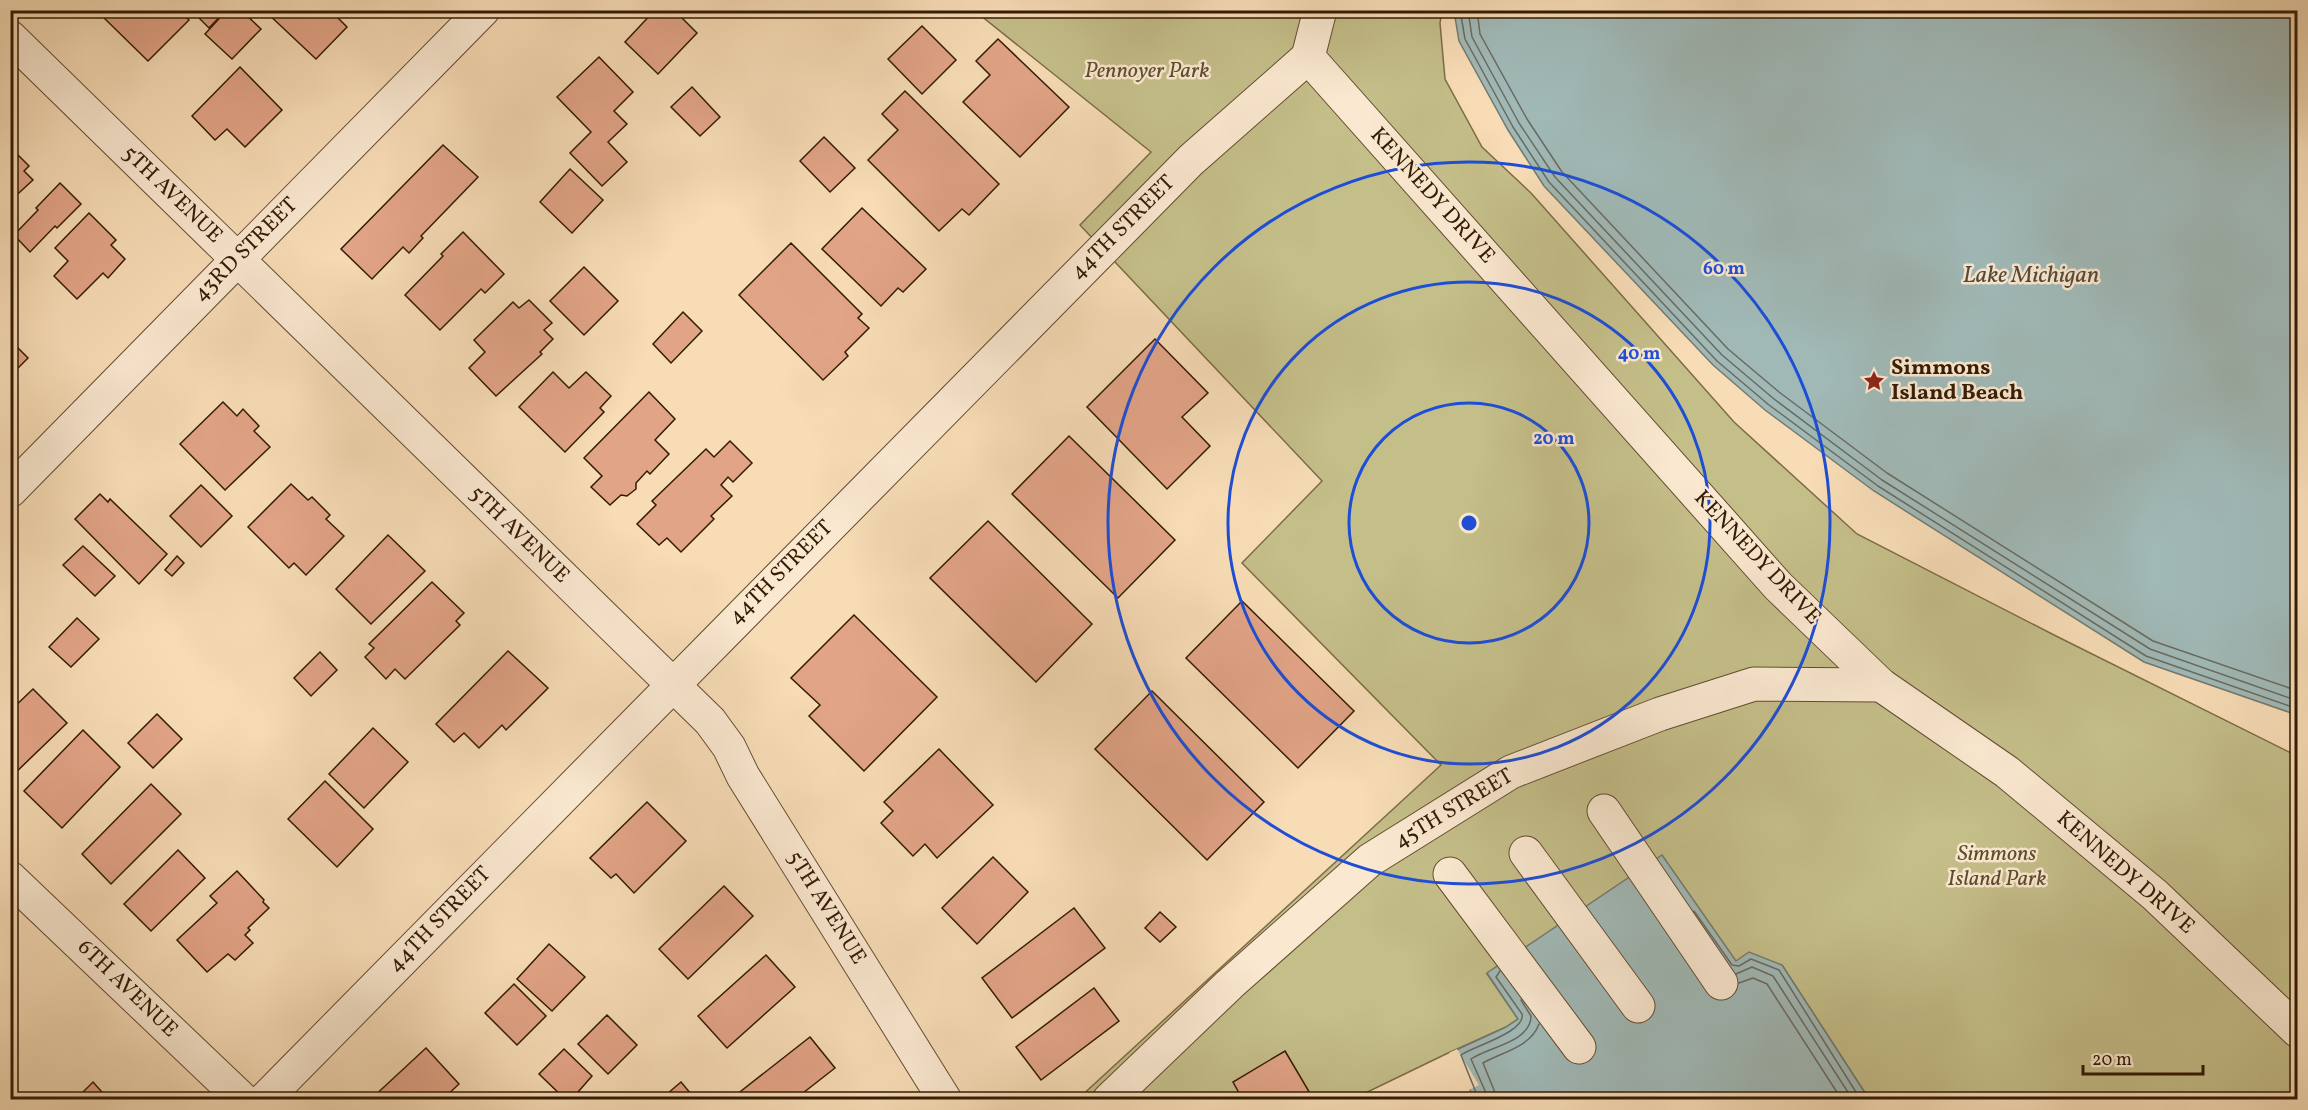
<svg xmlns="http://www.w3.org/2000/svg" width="2308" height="1110" font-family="Vollkorn,serif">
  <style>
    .green { fill: #c4be89; stroke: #7c6c46; stroke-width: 1.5 }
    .water { fill: #a0b9b7; stroke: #747a6f; stroke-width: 1.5 }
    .pier { fill: #f7dcb6 }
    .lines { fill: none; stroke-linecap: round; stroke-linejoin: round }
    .shore { stroke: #6a6a5e; stroke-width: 1.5 }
    .building { fill: #e2a487; stroke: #331b04; stroke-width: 1.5 }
    .minor-casing { stroke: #644b30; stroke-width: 35 }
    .minor { stroke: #fae8d0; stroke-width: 33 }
    .ring { fill: none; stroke: #1d4ed8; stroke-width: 3 }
    .labels { text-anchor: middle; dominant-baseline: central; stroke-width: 5; stroke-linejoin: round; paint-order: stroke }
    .park-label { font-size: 22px; font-style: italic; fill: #5e4c2c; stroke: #fae8d0 }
    .street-label { font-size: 22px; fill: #331b04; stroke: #fae8d0 }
    .poi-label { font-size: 22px; font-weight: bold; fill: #331b04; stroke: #fae8d0; text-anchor: start }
    .water-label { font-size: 24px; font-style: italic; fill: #544a3a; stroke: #fae8d0 }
    .centre { fill: #1d4ed8; stroke: #fae8d0; stroke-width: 3 }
    .ring-label { font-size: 18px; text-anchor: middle; font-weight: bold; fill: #1d4ed8; stroke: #fae8d0; stroke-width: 5; stroke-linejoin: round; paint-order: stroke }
  </style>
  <rect width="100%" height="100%" fill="#f7dcb6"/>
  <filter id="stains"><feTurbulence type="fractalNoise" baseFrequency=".00333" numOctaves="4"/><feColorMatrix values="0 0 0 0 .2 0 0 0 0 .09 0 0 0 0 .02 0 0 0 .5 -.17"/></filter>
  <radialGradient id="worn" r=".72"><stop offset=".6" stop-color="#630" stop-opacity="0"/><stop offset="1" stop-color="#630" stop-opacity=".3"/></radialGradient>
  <path class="green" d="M975,11H1442L1440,23L1445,79L1482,147L1531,193L1734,422L1857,534L2056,636L2297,756V1099H1869L1782,965L1736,961L1487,974L1518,1019L1506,1027L1446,1054L1353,1099H1078L1441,765L1242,563L1322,481L1080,225L1151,152Z"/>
  <g class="water">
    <path d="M1454,11H2297V715L2144,662L1874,491L1765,410L1713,365L1544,186L1508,130L1459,41Z"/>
    <path d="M1662,855L1736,961L1749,952L1782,965L1869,1099H1474L1452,1052L1506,1027L1518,1019L1487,973Z"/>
  </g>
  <path class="pier" d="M1457,1049L1479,1085L1469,1090L1474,1099L1471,1100L1466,1092L1449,1053Z"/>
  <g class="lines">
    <g class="shore">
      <path d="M1460,10L1465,39L1513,127L1549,182L1717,361L1769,405L1878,486L2146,656L2298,709"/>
      <path d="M1468,10L1472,37L1519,123L1555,177L1722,355L1774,399L1882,480L2150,649L2298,701"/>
      <path d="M1477,10L1480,34L1527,119L1562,172L1728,349L1779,392L1887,473L2153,641L2298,691"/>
      <path d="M1694,911L1732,965L1739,966L1751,959L1779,970L1861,1100"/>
      <path d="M1736,974L1752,967L1773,976L1853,1100"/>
      <path d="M1739,983L1753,978L1767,984L1842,1100"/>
      <path d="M1479,1100L1461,1055C1474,1046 1526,1032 1522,1014L1496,977L1500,971"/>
      <path d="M1487,1100L1486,1093L1471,1059C1488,1047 1531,1042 1531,1016L1521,1000"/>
      <path d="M1496,1100L1494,1090L1483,1063C1502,1052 1531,1047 1539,1024"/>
    </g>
  </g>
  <g class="building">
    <path d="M106,10H179L189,20L148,61L101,15Z"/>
    <path d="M196,10H226L209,28L194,13Z"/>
    <path d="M227,10H241L261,29L232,59L205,34Z"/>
    <path d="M330,10L347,27L316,59L265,11Z"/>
    <path d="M655,10H674L697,33L658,74L625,42Z"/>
    <path d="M922,26L956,60L922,94L888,59Z"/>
    <path d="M998,39L1069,107L1020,157L963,102L990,75L976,61Z"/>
    <path d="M599,57L633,92L614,111L627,124L608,142L627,162L602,186L570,153L591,132L557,97Z"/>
    <path d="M240,67L282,110L245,147L227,129L215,140L192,116Z"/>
    <path d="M692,87L720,117L700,136L671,107Z"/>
    <path d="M905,91L999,184L969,215L962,209L939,231L868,160L898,130L882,114Z"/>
    <path d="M824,137L855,168L830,192L800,161Z"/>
    <path d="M443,145L478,177L421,236L423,238L409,253L403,247L372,279L341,249Z"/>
    <path d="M10,147L29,166L24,171L33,180L10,201Z"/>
    <path d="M570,169L603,200L572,233L540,202Z"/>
    <path d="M60,183L81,204L57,228L55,226L30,252L14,235L38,210L36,208Z"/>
    <path d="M862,208L926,269L903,292L898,288L881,306L822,249Z"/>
    <path d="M89,213L116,240L111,245L125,259L108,278L103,273L77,299L54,276L68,261L55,248Z"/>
    <path d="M463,232L504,274L485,293L481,289L440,330L405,295L443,256L441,254Z"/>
    <path d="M791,243L862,314L858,318L869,328L845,352L848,356L823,380L739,295Z"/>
    <path d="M584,267L618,301L584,335L550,301Z"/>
    <path d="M529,300L552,323L544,330L553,339L540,352L542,354L496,396L469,368L485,352L474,340L513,302L519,308Z"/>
    <path d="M683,312L702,331L671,363L653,344Z"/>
    <path d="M1155,339L1208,393L1182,417L1210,446L1167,489L1087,407Z"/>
    <path d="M10,340L28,358L10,376Z"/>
    <path d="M553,372L569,388L586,372L611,396L600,408L604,412L565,452L519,407Z"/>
    <path d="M649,392L675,419L655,440L669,454L650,474L647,471L636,483V489L627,496L621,495L610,505L591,487L602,476L584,458Z"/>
    <path d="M223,402L237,416L243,409L259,426L254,431L270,447L225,490L180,444Z"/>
    <path d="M1069,436L1175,540L1118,598L1012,494Z"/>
    <path d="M730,441L752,463L733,482L728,477L721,485L732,496L711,516L714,519L681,552L667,538L659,545L637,524L656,505L652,501L706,449L714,457Z"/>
    <path d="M291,484L308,500L312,497L330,515L326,519L344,536L306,575L294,563L289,568L248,527Z"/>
    <path d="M201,485L232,516L201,547L170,516Z"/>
    <path d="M100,494L108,502L110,499L167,554L139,584L75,519Z"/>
    <path d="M988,521L1092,624L1036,682L930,578Z"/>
    <path d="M388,535L425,571L371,624L336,589Z"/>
    <path d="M83,546L115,576L95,596L63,565Z"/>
    <path d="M177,556L184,563L172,576L165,570Z"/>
    <path d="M432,582L464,613L456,621L460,625L405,679L395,669L386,679L365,657L374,648L369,644Z"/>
    <path d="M1242,601L1354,711L1298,768L1186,658Z"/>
    <path d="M854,615L937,697L864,771L809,716L820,705L791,678Z"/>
    <path d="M77,618L99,639L71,667L49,647Z"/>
    <path d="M508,651L548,688L506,730L502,725L479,748L464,733L454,742L436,724Z"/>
    <path d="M320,652L337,670L311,696L294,678Z"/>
    <path d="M33,689L67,723L11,777L10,711Z"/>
    <path d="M1152,691L1264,802L1207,860L1095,749Z"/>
    <path d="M157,714L182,739L153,768L128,743Z"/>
    <path d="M373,728L408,762L364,808L329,774Z"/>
    <path d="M83,730L120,767L62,828L24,791Z"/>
    <path d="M939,749L993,805L937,858L925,844L913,856L881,823L893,811L884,802Z"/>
    <path d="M325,781L373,829L337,867L288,819Z"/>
    <path d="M151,784L181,814L111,884L82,854Z"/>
    <path d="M647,802L686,841L634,893L616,874L611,878L590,858Z"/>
    <path d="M178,850L205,878L151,931L124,904Z"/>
    <path d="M993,857L1028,892L977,944L942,908Z"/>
    <path d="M237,871L264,900L263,902L269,908L248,928L250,930L245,935L253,943L235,960L228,954L207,972L177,940L217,903L210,896Z"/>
    <path d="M724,886L753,916L688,979L659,949Z"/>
    <path d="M1074,908L1105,948L1012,1018L982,978Z"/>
    <path d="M1160,912L1176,927L1160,942L1145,928Z"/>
    <path d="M549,944L585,977L552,1011L517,979Z"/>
    <path d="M766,955L795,987L727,1048L698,1016Z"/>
    <path d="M514,984L546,1016L517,1045L485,1013Z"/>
    <path d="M1094,988L1119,1021L1041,1080L1016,1047Z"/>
    <path d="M607,1015L637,1045L608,1074L578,1044Z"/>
    <path d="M810,1037L835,1068L794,1100H738L736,1095Z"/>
    <path d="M426,1048L459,1084L442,1100H370Z"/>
    <path d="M564,1049L592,1076L571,1100H566L539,1074Z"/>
    <path d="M1285,1051L1314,1100H1243L1233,1082Z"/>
    <path d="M93,1082L109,1100H75Z"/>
    <path d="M681,1082L696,1100H660Z"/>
  </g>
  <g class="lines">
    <defs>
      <g id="minor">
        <path d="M10,37L710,721L729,747L743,776L945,1100"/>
        <path d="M1308,57L1778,586L1881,685L2007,772L2155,895L2298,1031"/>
        <path d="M1308,57L1320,10"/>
        <path d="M10,491L483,10"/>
        <path d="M1604,811L1721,983"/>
        <path d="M1526,853L1638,1006"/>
        <path d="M1450,874L1579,1047"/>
        <path d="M10,878L243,1100"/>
        <path d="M264,1100L1191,160L1308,57"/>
        <path d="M1109,1100L1230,984L1370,860L1511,772L1660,714L1754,684L1881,685"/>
      </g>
    </defs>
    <use href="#minor" class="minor-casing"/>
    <use href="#minor" class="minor"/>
  </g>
  <g class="ring">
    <circle cx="1469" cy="523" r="120"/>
    <circle cx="1469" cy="523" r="241"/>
    <circle cx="1469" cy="523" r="361"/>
  </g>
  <defs>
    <symbol id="sight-bare" viewBox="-9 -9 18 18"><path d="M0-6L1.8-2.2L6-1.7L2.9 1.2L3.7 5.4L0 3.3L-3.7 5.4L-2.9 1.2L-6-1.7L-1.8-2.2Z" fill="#8f2418" stroke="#fae8d0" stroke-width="2.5" paint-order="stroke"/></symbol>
  </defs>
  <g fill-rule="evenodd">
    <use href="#sight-bare" x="1859" y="366" width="30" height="30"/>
  </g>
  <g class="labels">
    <g class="park-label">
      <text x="1147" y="71">Pennoyer Park</text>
      <text x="1997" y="854">Simmons<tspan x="1997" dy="25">Island Park</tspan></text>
    </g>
    <g class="street-label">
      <text transform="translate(172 195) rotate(44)">5TH AVENUE</text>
      <text transform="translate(1432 196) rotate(48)">KENNEDY DRIVE</text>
      <text transform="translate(1123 228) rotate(-45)">44TH STREET</text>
      <text transform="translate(246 250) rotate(-45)">43RD STREET</text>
      <text transform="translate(519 535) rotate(44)">5TH AVENUE</text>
      <text transform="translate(1757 558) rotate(47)">KENNEDY DRIVE</text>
      <text transform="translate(781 573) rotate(-45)">44TH STREET</text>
      <text transform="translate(1454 809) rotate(-31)">45TH STREET</text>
      <text transform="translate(2125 873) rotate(41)">KENNEDY DRIVE</text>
      <text transform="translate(826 908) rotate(58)">5TH AVENUE</text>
      <text transform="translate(440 920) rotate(-46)">44TH STREET</text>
      <text transform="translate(127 989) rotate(44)">6TH AVENUE</text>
    </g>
    <g class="poi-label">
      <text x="1891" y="368">Simmons<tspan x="1891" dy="25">Island Beach</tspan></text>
    </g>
    <g class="water-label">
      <text x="2031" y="276">Lake Michigan</text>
    </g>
  </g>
  <circle cx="1469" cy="523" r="9" class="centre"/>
  <g class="ring-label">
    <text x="1724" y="274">60 m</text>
    <text x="1639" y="359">40 m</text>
    <text x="1554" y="444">20 m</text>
  </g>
  <rect width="2308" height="1110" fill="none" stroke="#f7dcb6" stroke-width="36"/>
  <rect x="12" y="12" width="2284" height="1086" fill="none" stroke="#331b04" stroke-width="3"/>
  <rect x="18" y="18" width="2272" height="1074" fill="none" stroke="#331b04" stroke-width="1.5"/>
  <path d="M2083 1065v9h120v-9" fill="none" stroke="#331b04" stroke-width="3"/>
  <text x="2092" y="1065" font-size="18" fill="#331b04" stroke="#fae8d0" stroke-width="4.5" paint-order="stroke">20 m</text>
  <rect width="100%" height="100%" filter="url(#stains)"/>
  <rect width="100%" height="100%" fill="url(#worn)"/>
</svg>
